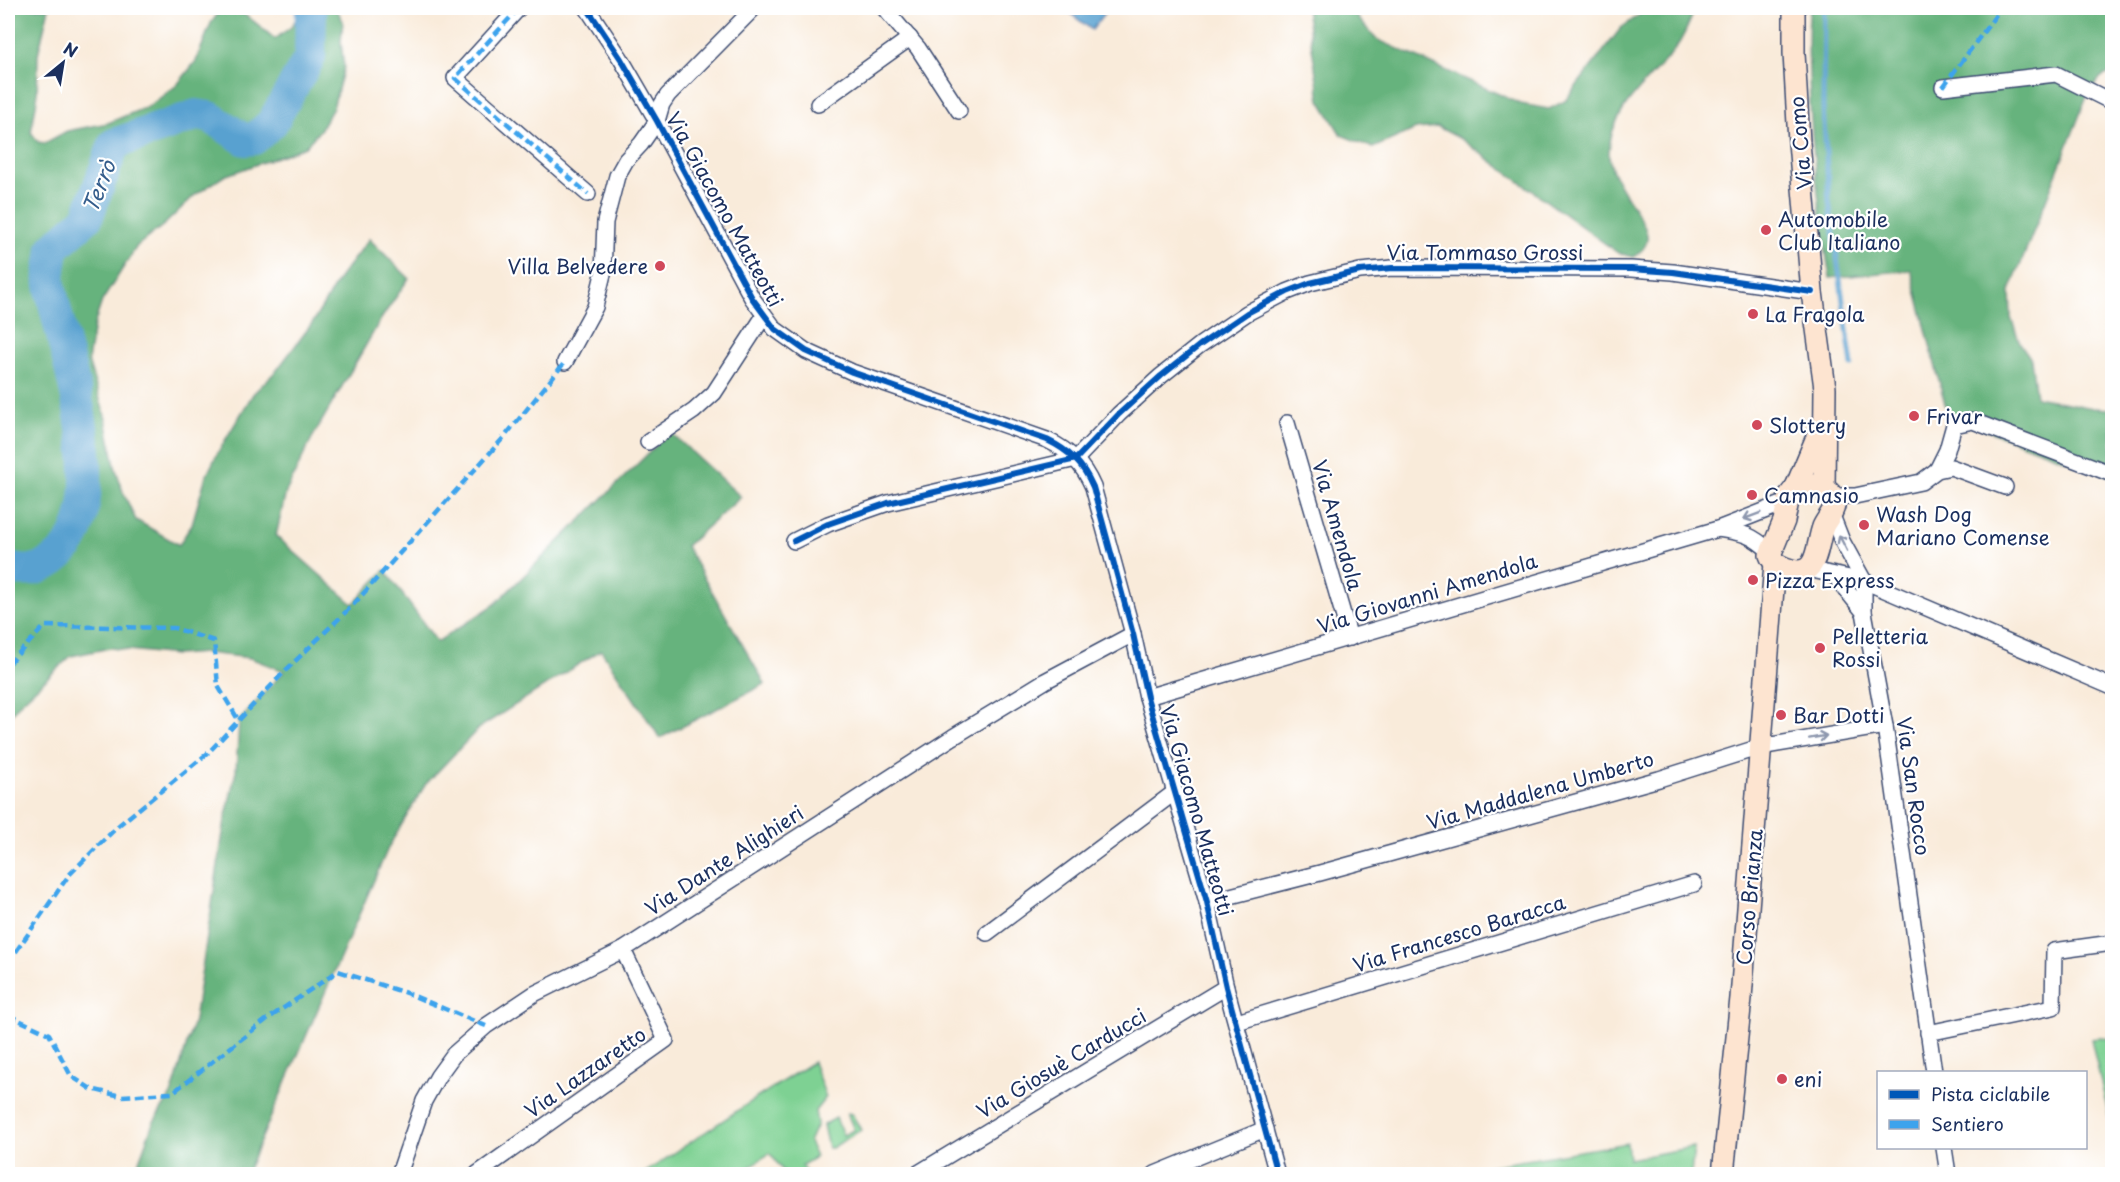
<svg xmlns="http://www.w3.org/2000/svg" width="2120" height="1182" font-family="'Playpen Sans',sans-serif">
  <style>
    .green { fill: #7ed193; stroke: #4c8078; stroke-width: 1.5 }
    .forest { fill: #66b37d; stroke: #40716e; stroke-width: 1.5 }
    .water { fill: #59a1d0; stroke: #3a6897; stroke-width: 1.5 }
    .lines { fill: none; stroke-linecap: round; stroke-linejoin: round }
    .stream { stroke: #59a1d0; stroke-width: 5 }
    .river { stroke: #59a1d0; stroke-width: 32 }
    .minor-casing { stroke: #3c4b71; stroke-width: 18 }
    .secondary-casing { stroke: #3c4b71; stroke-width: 24 }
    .minor { stroke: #fff; stroke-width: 15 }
    .secondary { stroke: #fde4d0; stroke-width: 21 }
    .quiet { stroke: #3da3ed; stroke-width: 4.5; stroke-dasharray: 9 4.5; stroke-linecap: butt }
    .cycleway-casing { stroke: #fff; stroke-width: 10 }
    .cycleway { stroke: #0057b8; stroke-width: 6 }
    .oneway { stroke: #8d97ae }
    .poi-dot { fill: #d1495b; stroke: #fff; stroke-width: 2 }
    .labels { text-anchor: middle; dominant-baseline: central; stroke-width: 4.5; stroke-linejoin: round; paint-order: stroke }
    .street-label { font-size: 20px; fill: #1b2f5e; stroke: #fff }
    .poi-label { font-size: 20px; fill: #1b2f5e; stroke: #fff; text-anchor: start }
    .water-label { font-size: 21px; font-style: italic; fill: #345d8c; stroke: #fff }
  </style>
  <rect width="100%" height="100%" fill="#fff"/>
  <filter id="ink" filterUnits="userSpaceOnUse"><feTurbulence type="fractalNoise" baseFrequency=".0167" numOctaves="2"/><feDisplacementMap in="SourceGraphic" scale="12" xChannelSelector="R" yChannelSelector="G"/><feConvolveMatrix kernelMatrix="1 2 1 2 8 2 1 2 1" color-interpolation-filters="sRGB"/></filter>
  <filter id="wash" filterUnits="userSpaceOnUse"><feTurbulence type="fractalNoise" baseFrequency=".008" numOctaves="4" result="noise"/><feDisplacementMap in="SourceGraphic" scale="24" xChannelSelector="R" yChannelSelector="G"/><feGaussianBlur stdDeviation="1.35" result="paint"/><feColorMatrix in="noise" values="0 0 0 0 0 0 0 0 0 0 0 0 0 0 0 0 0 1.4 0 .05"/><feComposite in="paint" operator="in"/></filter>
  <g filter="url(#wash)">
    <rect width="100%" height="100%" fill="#f9ebda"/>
    <g class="green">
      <path d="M2100,1038L2112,1039V1130L2091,1039Z"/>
      <path d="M813,1062L826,1097L815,1111L817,1124L809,1142L816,1157L802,1165L807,1174H785L770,1153L739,1174H643L758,1097Z"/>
      <path d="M847,1113L852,1114L861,1130L832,1148H828L823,1125L836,1118L843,1135L854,1130Z"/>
      <path d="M1627,1143L1629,1159L1694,1147L1691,1174H1485L1484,1167Z"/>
    </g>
    <g class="forest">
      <path d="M8,8H49L38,54L37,100L31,132L38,142L45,143L67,131L108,123L149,106L177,85L196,61L211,23L222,8C243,8 260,27 275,39L291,27L304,8H336L343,21L341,42L344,67L333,108L320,130L305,147L224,176L195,195L165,224L137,246L102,301L94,325L88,361L106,419L115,466L123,492L136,520L179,545L192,524L205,479L218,452L253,394L277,370L313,322L340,277L369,239L409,278L381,319L312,438L286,492L276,536L353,604L385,570L437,642L494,605L670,432L741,497L686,546L765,684L660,738L601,650L479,728L425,785L389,846L246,1174H134L153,1123L172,1093L194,1020L225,820L236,771L239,721L284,671L250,658L206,653L176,655L110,648L71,656L21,702L8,718Z"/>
      <path d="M1306,8H1359L1357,17L1376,39L1521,104L1549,109L1565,101L1621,28L1649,8H1695C1690,22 1684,37 1675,49C1650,81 1610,109 1609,152C1608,183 1650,219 1647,240C1646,247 1640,253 1633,257L1618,253L1461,139L1438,127L1416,129L1373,148L1341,135L1320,100Z"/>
      <path d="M1810,8H2112V72L2101,77L2088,94L2010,291L2011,318L2020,343L2031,359L2036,397L2093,408L2112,409V477L1948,416L1911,270L1830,278C1819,210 1810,142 1809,72C1808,50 1807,29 1810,8Z"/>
    </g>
    <path class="water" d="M1063,8H1098L1105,13L1092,30Z"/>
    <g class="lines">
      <path class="stream" d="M1824,8L1823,107L1829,201L1852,365"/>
      <path class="river" d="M8,568C26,573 38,571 54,560C122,511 63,353 50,285C48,274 52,260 53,248L87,218L114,144L196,115L210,117L245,140L254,139L272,123L310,57L311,8"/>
    </g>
  </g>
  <g filter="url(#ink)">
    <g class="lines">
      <defs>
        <g id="minor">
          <path d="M519,8L455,78L588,194"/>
          <path d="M587,8L621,59L657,121L752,298L775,329L806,351L852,372L1047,440C1070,451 1083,464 1093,487L1133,634L1147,697L1207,902L1226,987L1277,1174"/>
          <path d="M884,8L918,48L959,111"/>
          <path d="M1943,87L2056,74L2112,102"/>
          <path d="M818,104L910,38"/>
          <path d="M565,362L595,307L603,274L605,222L617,176L626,160L641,144L657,121L662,104L668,95L754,8"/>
          <path d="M1287,423L1350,638"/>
          <path d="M648,442L694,411L714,393L764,316"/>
          <path d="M1937,470L1947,450L1954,425L1973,421L2112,474"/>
          <path d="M1832,496H1855L1921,482L1937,470L1951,467L2005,487"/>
          <path d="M1831,513L1842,541L1864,581V612L1885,726L1934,1072"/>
          <path d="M1718,529C1744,533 1751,534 1771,552"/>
          <path d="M794,541L828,524L888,503L1076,459L1119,414L1161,376L1200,345L1247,313L1287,292L1310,283L1360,271L1392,268L1631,269L1673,272L1812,292"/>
          <path d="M1807,569L1864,581L2112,687"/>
          <path d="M1835,576L1864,612"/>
          <path d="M1147,697L1718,529L1787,502"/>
          <path d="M1207,902L1320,873L1659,779L1760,747L1885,726"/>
          <path d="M987,933L1175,792"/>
          <path d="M1237,1022L1694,884"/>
          <path d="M1928,1033L2053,1007L2054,951L2112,943"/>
          <path d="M1944,1148L1948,1174"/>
          <path d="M399,1174L424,1101L438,1076L454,1054L486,1026L534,994L623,950L953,737L1045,681L1133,634"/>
          <path d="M477,1174L666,1040L623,950"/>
          <path d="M917,1174L1226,987"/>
          <path d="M1155,1174L1265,1129"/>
        </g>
        <g id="secondary">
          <path d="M1794,8V53L1799,142L1812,292L1825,388L1824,489"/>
          <path d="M1803,484C1816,484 1836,489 1834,506C1833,513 1826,520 1823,527C1816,545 1819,580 1788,569C1780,566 1773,564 1770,555L1784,521L1789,496L1796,487Z"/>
          <path d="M1796,487L1820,430"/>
          <path d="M1723,1174L1741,998L1775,563"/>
        </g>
      </defs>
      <use href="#minor" class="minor-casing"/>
      <use href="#secondary" class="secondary-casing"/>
      <use href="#minor" class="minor"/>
      <use href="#secondary" class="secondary"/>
      <g class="quiet">
        <path d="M519,8L455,78L588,194"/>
        <path d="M1943,87L2001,8"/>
        <path d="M8,664L45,626L174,628L214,641L218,686L239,721"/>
        <path d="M8,963L69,875L119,825L208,753L285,671L354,604L506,435L565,362"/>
        <path d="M8,1015L49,1034L71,1076L91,1089L121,1096L172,1093L266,1020L338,971L409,994L486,1026"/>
      </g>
      <defs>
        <g id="cycleway">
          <path d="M587,8L621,59L657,121L752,298L775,329L806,351L852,372L1047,440C1070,451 1083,464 1093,487L1133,634L1147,697L1207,902L1226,987L1277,1174"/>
          <path d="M794,541L828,524L888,503L1076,459L1119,414L1161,376L1200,345L1247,313L1287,292L1310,283L1360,271L1392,268L1631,269L1673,272L1812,292"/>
        </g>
      </defs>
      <use href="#cycleway" class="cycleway-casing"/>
      <use href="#cycleway" class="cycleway"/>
    </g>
    <defs><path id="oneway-shaft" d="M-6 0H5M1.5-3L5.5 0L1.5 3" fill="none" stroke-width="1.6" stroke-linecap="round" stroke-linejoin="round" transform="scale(1.5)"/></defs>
    <g class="oneway">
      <use href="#oneway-shaft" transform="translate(1752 516) rotate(159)"/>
      <use href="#oneway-shaft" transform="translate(1843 543) rotate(-117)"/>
      <use href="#oneway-shaft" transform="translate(1818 737) rotate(-10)"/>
    </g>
  </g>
  <g class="poi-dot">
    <circle cx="1766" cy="230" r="6"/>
    <circle cx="660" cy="266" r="6"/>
    <circle cx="1753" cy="314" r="6"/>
    <circle cx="1914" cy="416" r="6"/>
    <circle cx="1757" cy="425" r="6"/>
    <circle cx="1752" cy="495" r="6"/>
    <circle cx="1864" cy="525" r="6"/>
    <circle cx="1753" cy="580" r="6"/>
    <circle cx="1820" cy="648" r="6"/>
    <circle cx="1781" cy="715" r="6"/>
    <circle cx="1782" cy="1079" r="6"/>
  </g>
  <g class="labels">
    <g class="street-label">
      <text transform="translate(1800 143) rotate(-95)">Via Como</text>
      <text transform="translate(725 209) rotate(61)">Via Giacomo Matteotti</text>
      <text x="1485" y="252">Via Tommaso Grossi</text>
      <text transform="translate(1338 525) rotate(74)">Via Amendola</text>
      <text transform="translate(1427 593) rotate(-17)">Via Giovanni Amendola</text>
      <text transform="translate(1914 786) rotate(82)">Via San Rocco</text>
      <text transform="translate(1540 790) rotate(-16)">Via Maddalena Umberto</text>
      <text transform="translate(1197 810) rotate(74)">Via Giacomo Matteotti</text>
      <text transform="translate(724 860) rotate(-33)">Via Dante Alighieri</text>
      <text transform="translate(1749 897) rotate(-85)">Corso Brianza</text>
      <text transform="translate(1459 933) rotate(-17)">Via Francesco Baracca</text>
      <text transform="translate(1061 1063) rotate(-31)">Via Giosuè Carducci</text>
      <text transform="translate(585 1072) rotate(-35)">Via Lazzaretto</text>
    </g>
    <g class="poi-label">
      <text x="1778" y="219">Automobile<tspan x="1778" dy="23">Club Italiano</tspan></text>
      <text x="648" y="266" text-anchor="end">Villa Belvedere</text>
      <text x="1765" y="314">La Fragola</text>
      <text x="1926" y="416">Frivar</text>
      <text x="1769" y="425">Slottery</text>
      <text x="1764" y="495">Camnasio</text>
      <text x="1876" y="514">Wash Dog<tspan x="1876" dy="23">Mariano Comense</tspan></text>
      <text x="1765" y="580">Pizza Express</text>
      <text x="1832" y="636">Pelletteria<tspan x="1832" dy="23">Rossi</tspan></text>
      <text x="1793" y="715">Bar Dotti</text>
      <text x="1794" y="1079">eni</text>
    </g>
    <g class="water-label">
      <text transform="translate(98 186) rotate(-68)">Terrò</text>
    </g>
  </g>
  <rect width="2120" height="1182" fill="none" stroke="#fff" stroke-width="30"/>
  <rect x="1877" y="1071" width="210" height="78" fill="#ffffff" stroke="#a4acbf" stroke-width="1.5"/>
  <rect x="1889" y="1090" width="30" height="9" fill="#0057b8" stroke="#a4acbf" stroke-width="1.5"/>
  <text x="1931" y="1101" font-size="18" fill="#1b2f5e">Pista ciclabile</text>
  <rect x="1889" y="1120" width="30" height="9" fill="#3da3ed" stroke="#a4acbf" stroke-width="1.5"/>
  <text x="1931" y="1131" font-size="18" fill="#1b2f5e">Sentiero</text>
  <g transform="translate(63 63) rotate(30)" stroke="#ffffff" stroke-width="4.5" paint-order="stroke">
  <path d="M0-4.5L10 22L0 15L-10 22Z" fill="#1b2f5e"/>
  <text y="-9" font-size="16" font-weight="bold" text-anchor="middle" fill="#1b2f5e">N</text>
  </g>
</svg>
